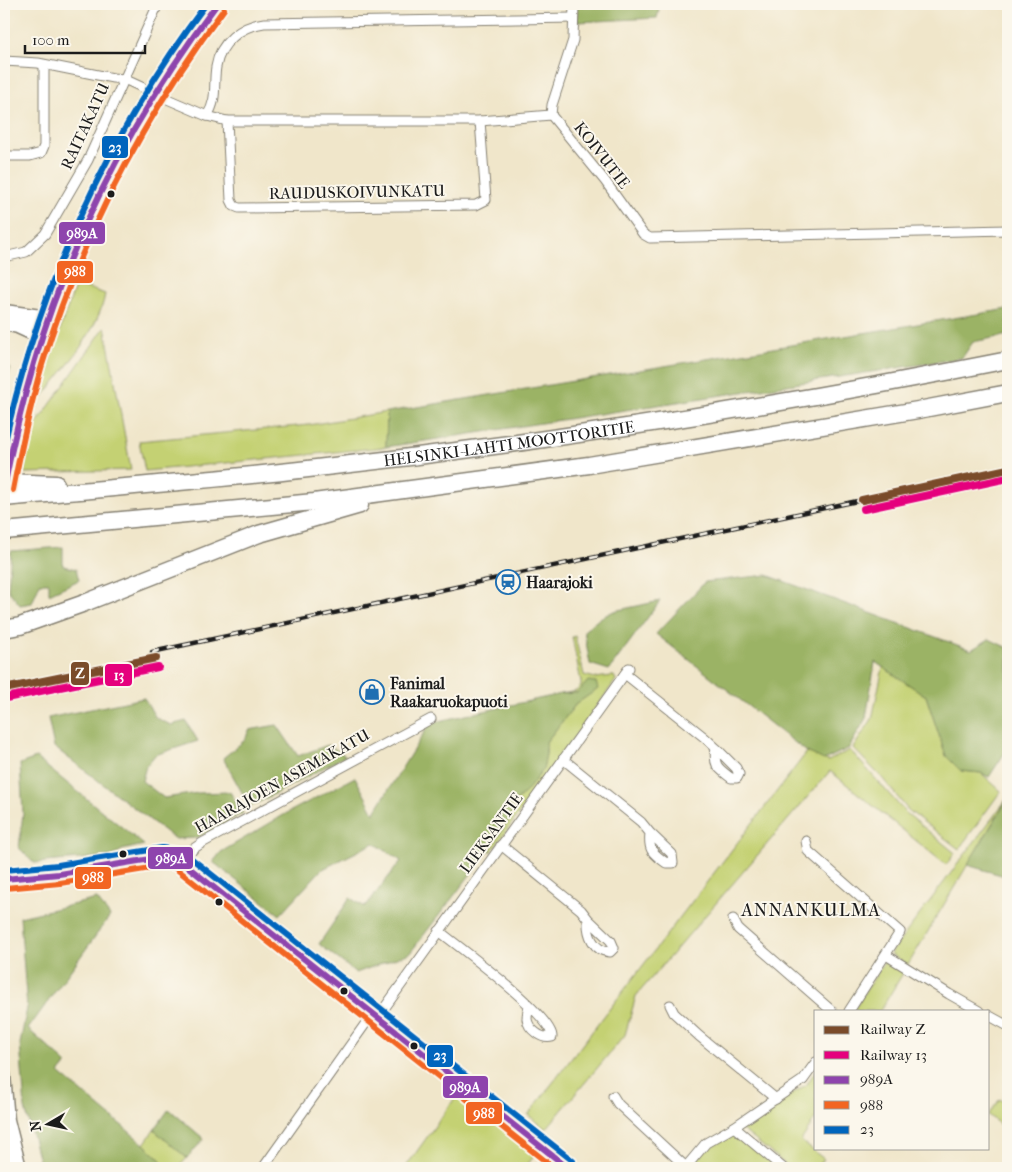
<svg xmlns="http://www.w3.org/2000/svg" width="1012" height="1172" font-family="'IM FELL French Canon',serif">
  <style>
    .green { fill: #c4d173; stroke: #707648 }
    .forest { fill: #9bb365; stroke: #5c6840 }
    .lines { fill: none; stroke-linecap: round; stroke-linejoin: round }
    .street-casing { stroke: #868173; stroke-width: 11 }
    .secondary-casing { stroke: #868173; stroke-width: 15 }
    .highway-casing { stroke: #868173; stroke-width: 19 }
    .street { stroke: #fff; stroke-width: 9 }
    .secondary { stroke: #fff; stroke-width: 12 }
    .highway { stroke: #fff; stroke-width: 16 }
    .rail-casing { stroke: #1c1c1c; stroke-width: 4.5 }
    .rail { stroke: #fbf7ec; stroke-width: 2.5; stroke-dasharray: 8; stroke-linecap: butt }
    .secondary-bridge-casing { stroke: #868173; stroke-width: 15; stroke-linecap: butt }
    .secondary-bridge { stroke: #fff; stroke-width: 12 }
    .bus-1-casing { stroke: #fbf7ec; stroke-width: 10 }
    .bus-2-casing { stroke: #fbf7ec; stroke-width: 10 }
    .bus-3-casing { stroke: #fbf7ec; stroke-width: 10 }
    .bus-1 { stroke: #8e44ad; stroke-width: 6 }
    .bus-2 { stroke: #f26522; stroke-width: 6 }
    .bus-3 { stroke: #0065bd; stroke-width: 6 }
    .rail-1-casing { stroke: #fbf7ec; stroke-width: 11 }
    .rail-2-casing { stroke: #fbf7ec; stroke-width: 11 }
    .rail-1 { stroke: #7a4b2a; stroke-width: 8 }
    .rail-2 { stroke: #e5007d; stroke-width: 8 }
    .bus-dot { fill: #1c1c1c; stroke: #fbf7ec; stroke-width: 2 }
    .labels { text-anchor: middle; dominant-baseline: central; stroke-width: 4; stroke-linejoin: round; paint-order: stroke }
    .street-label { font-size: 16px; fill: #1c1c1c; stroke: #fbf7ec }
    .poi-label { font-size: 16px; font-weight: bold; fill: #1c1c1c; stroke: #fbf7ec; text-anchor: start }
    .neighbourhood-label { font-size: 18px; letter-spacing: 1px; fill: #1c1c1c; stroke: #fbf7ec }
    .line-badge { stroke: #fbf7ec; stroke-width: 2 }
    .badge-label { font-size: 14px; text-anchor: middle; font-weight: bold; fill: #fff }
  </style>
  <rect width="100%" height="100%" fill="#fbf7ec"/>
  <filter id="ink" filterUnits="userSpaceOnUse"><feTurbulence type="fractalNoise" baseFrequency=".02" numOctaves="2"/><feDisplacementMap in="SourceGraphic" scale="10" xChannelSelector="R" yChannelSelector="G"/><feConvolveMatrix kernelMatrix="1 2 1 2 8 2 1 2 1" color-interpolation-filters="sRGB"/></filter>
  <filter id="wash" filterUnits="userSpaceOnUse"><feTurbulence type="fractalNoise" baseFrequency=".0096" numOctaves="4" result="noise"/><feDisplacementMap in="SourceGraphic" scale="20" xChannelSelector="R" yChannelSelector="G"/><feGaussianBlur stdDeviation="1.12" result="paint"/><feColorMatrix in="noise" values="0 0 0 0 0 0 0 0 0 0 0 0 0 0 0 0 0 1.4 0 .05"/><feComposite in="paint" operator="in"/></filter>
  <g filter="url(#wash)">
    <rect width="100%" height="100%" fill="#f0e6ca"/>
    <g class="green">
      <path d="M76,284L105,294C99,333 55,380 31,411Z"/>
      <path d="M105,327L131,470L24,473L30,433Z"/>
      <path d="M387,412L386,447L145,471L139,441L309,425Z"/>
      <path d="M575,636L584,675L595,678L612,676H614L616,680L491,852L490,849L511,817L512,805L526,792L546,754V742L576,704L597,689L584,687L577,693L561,694L576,691L581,686V682L572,637Z"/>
      <path d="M883,667L926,696L946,756L961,771L981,773L1001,791L959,849L908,810L883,779L853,748L872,719Z"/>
      <path d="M850,750L905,812L955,853L946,865L830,771L636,996L625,1035L546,1129L528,1115L807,752L828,761Z"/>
      <path d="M1008,797L908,965L890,954Z"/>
      <path d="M886,959L905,970L880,1011H853Z"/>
      <path d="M816,1070V1117L801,1141L824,1159L817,1168H790L740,1128L807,1084Z"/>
      <path d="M460,1091L537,1152L525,1168H405Z"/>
      <path d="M1000,1099L1008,1105V1131L988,1115Z"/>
      <path d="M154,1130L187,1158L178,1168H158L161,1160L144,1144Z"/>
      <path d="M733,1131L778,1168H691L709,1144Z"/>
    </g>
    <g class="forest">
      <path d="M577,4H652L659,9L657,18L577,22Z"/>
      <path d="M1008,309V335L973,342L962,358L386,447L387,412Z"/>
      <path d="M4,358L10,370L4,393Z"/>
      <path d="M63,547V566L76,569L79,580L49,594V583H40L32,603L20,605L8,590L11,551Z"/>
      <path d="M767,575L971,650L989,639L1008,648V748L989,777L981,773L961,771L946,756L926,696L875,662L866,718L849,748L824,760L807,752L656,634L705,582Z"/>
      <path d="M660,601L609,670L590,664L584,631L600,618L614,611Z"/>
      <path d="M588,681L596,682L598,689L576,704L546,742V754L543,770L526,792L512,805L511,817L490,849L410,953L356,973L319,944L350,898L365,907L401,861L374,843L321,870L280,915L213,862L221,852L287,813L355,777L374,813L430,723L561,694L577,693Z"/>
      <path d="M144,698L156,718L171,725L186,721L198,741L155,755L146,766L142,781L164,798L198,793L230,792L243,813L196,838L175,839L54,747L48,718Z"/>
      <path d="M277,725L298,756L328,745L346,756L250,807L223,758L245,740L249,730Z"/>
      <path d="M36,758L144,845L122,850L113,856L34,863L19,848L23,813L20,764Z"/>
      <path d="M1008,799V877L967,865Z"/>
      <path d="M97,899L110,916L28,1029L67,1064L59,1073L144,1144L161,1160L158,1168H41L25,1108L20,1044L27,1008L20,917Z"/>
      <path d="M169,1109L204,1139L187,1158L154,1130Z"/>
    </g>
  </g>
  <g filter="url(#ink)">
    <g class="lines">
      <defs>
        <g id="street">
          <path d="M4,61L38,63L113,78L124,79L148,90"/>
          <path d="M165,98L207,116L227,121H480L551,115"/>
          <path d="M551,115L605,181L643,234L650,238L1008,230"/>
          <path d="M551,115L552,105L573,40L574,4"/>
          <path d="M207,116C218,99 213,85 216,67C220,42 241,26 264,23L573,18"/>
          <path d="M227,121L231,200L234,206L239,208L476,205L486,200L480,121"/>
          <path d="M4,156H30L41,153L44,146V65"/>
          <path d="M4,257L26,252L45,234L88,160L158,4"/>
          <path d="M625,674L704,737L716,748C713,766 718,768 731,778H737L739,774L736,768L716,748"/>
          <path d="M563,759L641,822L650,833C648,851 653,853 666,863H673L672,854L650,833"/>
          <path d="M806,841L808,851L900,932L849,1011"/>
          <path d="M501,845L581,910L588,919C587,934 593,951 610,952L614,948L611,941L588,919"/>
          <path d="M184,862L193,849L202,843L431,719"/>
          <path d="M733,919L738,929L832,1011"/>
          <path d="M439,931C459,947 553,1016 552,1037C542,1040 528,1029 527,1019C527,1014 528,1010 529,1006"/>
          <path d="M886,955L949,994L979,1011"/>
          <path d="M670,1005L674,1013L699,1036L776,1099"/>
          <path d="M988,1015L1008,1026"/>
          <path d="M378,1017L629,668"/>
          <path d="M613,1096L618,1104L686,1167"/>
          <path d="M734,1127L783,1168"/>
          <path d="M263,1168L373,1013"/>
          <path d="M685,1168L706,1143L734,1127L803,1080L816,1062"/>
        </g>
        <g id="secondary">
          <path d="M158,89L185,46L217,4"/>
          <path d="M9,460C21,413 31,366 47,320C74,243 111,171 151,100"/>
          <path d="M4,879L59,874L163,857L178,859L568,1168"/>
          <path d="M4,1075L8,1120L20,1168"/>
          <path d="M6,1137L9,1168"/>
        </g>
        <g id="highway">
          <path d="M4,313L48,319"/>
          <path d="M4,322L18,325L42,336"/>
          <path d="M4,482L56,484"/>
          <path id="s1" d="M4,498C105,488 207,481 308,469C543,443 777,406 1008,360"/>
          <path d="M4,531L314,502L589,465L918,410L1008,393"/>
          <path d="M4,629L20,626L82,604L259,534L360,505"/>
        </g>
      </defs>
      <use href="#street" class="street-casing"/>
      <use href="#secondary" class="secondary-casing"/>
      <use href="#highway" class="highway-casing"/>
      <use href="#street" class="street"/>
      <use href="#secondary" class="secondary"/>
      <use href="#highway" class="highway"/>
      <defs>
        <path id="rail" d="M152,652L862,500"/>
      </defs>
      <use href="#rail" class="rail-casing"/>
      <use href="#rail" class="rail"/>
      <defs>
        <g id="secondary-bridge">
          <path d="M151,100L158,89"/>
          <path d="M4,488L9,460"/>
        </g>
      </defs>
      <use href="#secondary-bridge" class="secondary-bridge-casing"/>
      <use href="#secondary-bridge" class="secondary-bridge"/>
      <defs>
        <g id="bus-1">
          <path d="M4,488C12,446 22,404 34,363C72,233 136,112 217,4"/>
          <path d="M4,879L59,874L163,857L178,859L568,1168"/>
        </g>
        <g id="bus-2">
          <path d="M13,490C21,448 30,406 42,365C81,236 144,117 224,9"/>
          <path d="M5,888L60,883L163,866L174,867L554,1168"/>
        </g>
        <g id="bus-3">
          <path d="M4,446C39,285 108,135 206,4"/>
          <path d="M4,870L58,865L162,848L182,851L573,1161"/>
        </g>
      </defs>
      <use href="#bus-1" class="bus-1-casing"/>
      <use href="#bus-2" class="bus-2-casing"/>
      <use href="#bus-3" class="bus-3-casing"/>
      <use href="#bus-1" class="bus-1"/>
      <use href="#bus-2" class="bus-2"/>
      <use href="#bus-3" class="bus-3"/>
      <defs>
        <g id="rail-1">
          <path d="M862,500L1008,469"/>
          <path d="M4,689L156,658"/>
        </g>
        <g id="rail-2">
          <path d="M864,509L1008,478"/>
          <path d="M6,698L158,667"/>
        </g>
      </defs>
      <use href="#rail-1" class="rail-1-casing"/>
      <use href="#rail-2" class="rail-2-casing"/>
      <use href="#rail-1" class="rail-1"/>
      <use href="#rail-2" class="rail-2"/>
    </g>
  </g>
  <defs>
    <symbol id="station-ring" viewBox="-11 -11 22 22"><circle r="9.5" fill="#fbf7ec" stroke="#1f6fb2" stroke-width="1.5"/><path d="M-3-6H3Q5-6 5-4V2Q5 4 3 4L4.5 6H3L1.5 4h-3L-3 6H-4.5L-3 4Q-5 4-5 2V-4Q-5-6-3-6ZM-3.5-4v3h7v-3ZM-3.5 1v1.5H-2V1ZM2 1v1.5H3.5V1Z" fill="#1f6fb2"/></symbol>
    <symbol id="shop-ring" viewBox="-11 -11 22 22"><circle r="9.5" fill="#fbf7ec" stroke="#1f6fb2" stroke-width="1.5"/><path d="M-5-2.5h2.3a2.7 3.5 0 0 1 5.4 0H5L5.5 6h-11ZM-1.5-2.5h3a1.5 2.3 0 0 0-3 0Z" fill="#1f6fb2"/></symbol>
  </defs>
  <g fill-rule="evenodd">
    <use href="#station-ring" x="494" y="568" width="28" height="28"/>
    <use href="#shop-ring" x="358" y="678" width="28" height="28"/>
  </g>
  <g class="bus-dot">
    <circle cx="111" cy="194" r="4.5"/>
    <circle cx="123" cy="854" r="4.5"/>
    <circle cx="219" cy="902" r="4.5"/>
    <circle cx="344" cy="991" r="4.5"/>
    <circle cx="414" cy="1046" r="4.5"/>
  </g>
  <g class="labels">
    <g class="street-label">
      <text transform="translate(85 126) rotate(-65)">RAITAKATU</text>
      <text transform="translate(602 155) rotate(52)">KOIVUTIE</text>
      <text transform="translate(357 192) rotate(-1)">RAUDUSKOIVUNKATU</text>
      <text stroke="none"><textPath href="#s1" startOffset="508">HELSINKI-LAHTI MOOTTORITIE</textPath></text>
      <text transform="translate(282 781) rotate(-29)">HAARAJOEN ASEMAKATU</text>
      <text transform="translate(491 833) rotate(-54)">LIEKSANTIE</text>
    </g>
    <g class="poi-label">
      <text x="526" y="582">Haarajoki</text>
      <text x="390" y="683">Fanimal<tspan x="390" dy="18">Raakaruokapuoti</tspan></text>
    </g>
    <g class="neighbourhood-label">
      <text x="811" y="910">ANNANKULMA</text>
    </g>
  </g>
  <g class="line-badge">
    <rect x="101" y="135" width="28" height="24" rx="5" fill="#0065bd"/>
    <rect x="58" y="221" width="48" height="24" rx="5" fill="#8e44ad"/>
    <rect x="56" y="260" width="38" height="24" rx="5" fill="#f26522"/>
    <rect x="70" y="661" width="20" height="25" rx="5" fill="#7a4b2a"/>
    <rect x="104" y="663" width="29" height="24" rx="5" fill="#e5007d"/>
    <rect x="147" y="846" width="47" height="24" rx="5" fill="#8e44ad"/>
    <rect x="74" y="866" width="38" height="24" rx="5" fill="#f26522"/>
    <rect x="426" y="1044" width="28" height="24" rx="5" fill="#0065bd"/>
    <rect x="442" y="1075" width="47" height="24" rx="5" fill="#8e44ad"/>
    <rect x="465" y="1101" width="38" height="24" rx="5" fill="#f26522"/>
  </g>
  <g class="badge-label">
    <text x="115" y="152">23</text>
    <text x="82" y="238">989A</text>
    <text x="75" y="276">988</text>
    <text x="80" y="678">Z</text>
    <text x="119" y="680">13</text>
    <text x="171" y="863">989A</text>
    <text x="93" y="882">988</text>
    <text x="440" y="1060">23</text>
    <text x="465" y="1092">989A</text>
    <text x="484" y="1118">988</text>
  </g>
  <rect width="1012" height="1172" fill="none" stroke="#fbf7ec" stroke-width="20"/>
  <rect x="814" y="1010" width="175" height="140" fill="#fbf7ec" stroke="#a29f99"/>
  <rect x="824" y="1026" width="25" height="8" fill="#7a4b2a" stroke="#a29f99"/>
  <text x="860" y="1034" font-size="15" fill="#1c1c1c">Railway Z</text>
  <rect x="824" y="1051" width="25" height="8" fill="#e5007d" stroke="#a29f99"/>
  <text x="860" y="1060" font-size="15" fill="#1c1c1c">Railway 13</text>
  <rect x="824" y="1076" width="25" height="8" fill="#8e44ad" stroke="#a29f99"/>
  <text x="860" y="1084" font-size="15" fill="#1c1c1c">989A</text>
  <rect x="824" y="1101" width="25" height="8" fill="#f26522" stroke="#a29f99"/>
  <text x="860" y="1110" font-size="15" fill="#1c1c1c">988</text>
  <rect x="824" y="1126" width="25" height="8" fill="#0065bd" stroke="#a29f99"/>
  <text x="860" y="1134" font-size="15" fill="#1c1c1c">23</text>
  <g transform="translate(48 1124) rotate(261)" stroke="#fbf7ec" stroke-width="4" paint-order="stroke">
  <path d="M0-4L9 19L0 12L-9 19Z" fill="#1c1c1c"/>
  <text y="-8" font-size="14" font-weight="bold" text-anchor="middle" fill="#1c1c1c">N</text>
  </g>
  <path d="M25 45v8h120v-8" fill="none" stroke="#1c1c1c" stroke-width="2.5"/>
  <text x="32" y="45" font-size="15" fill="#1c1c1c" stroke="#fbf7ec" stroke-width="4" paint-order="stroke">100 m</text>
</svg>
